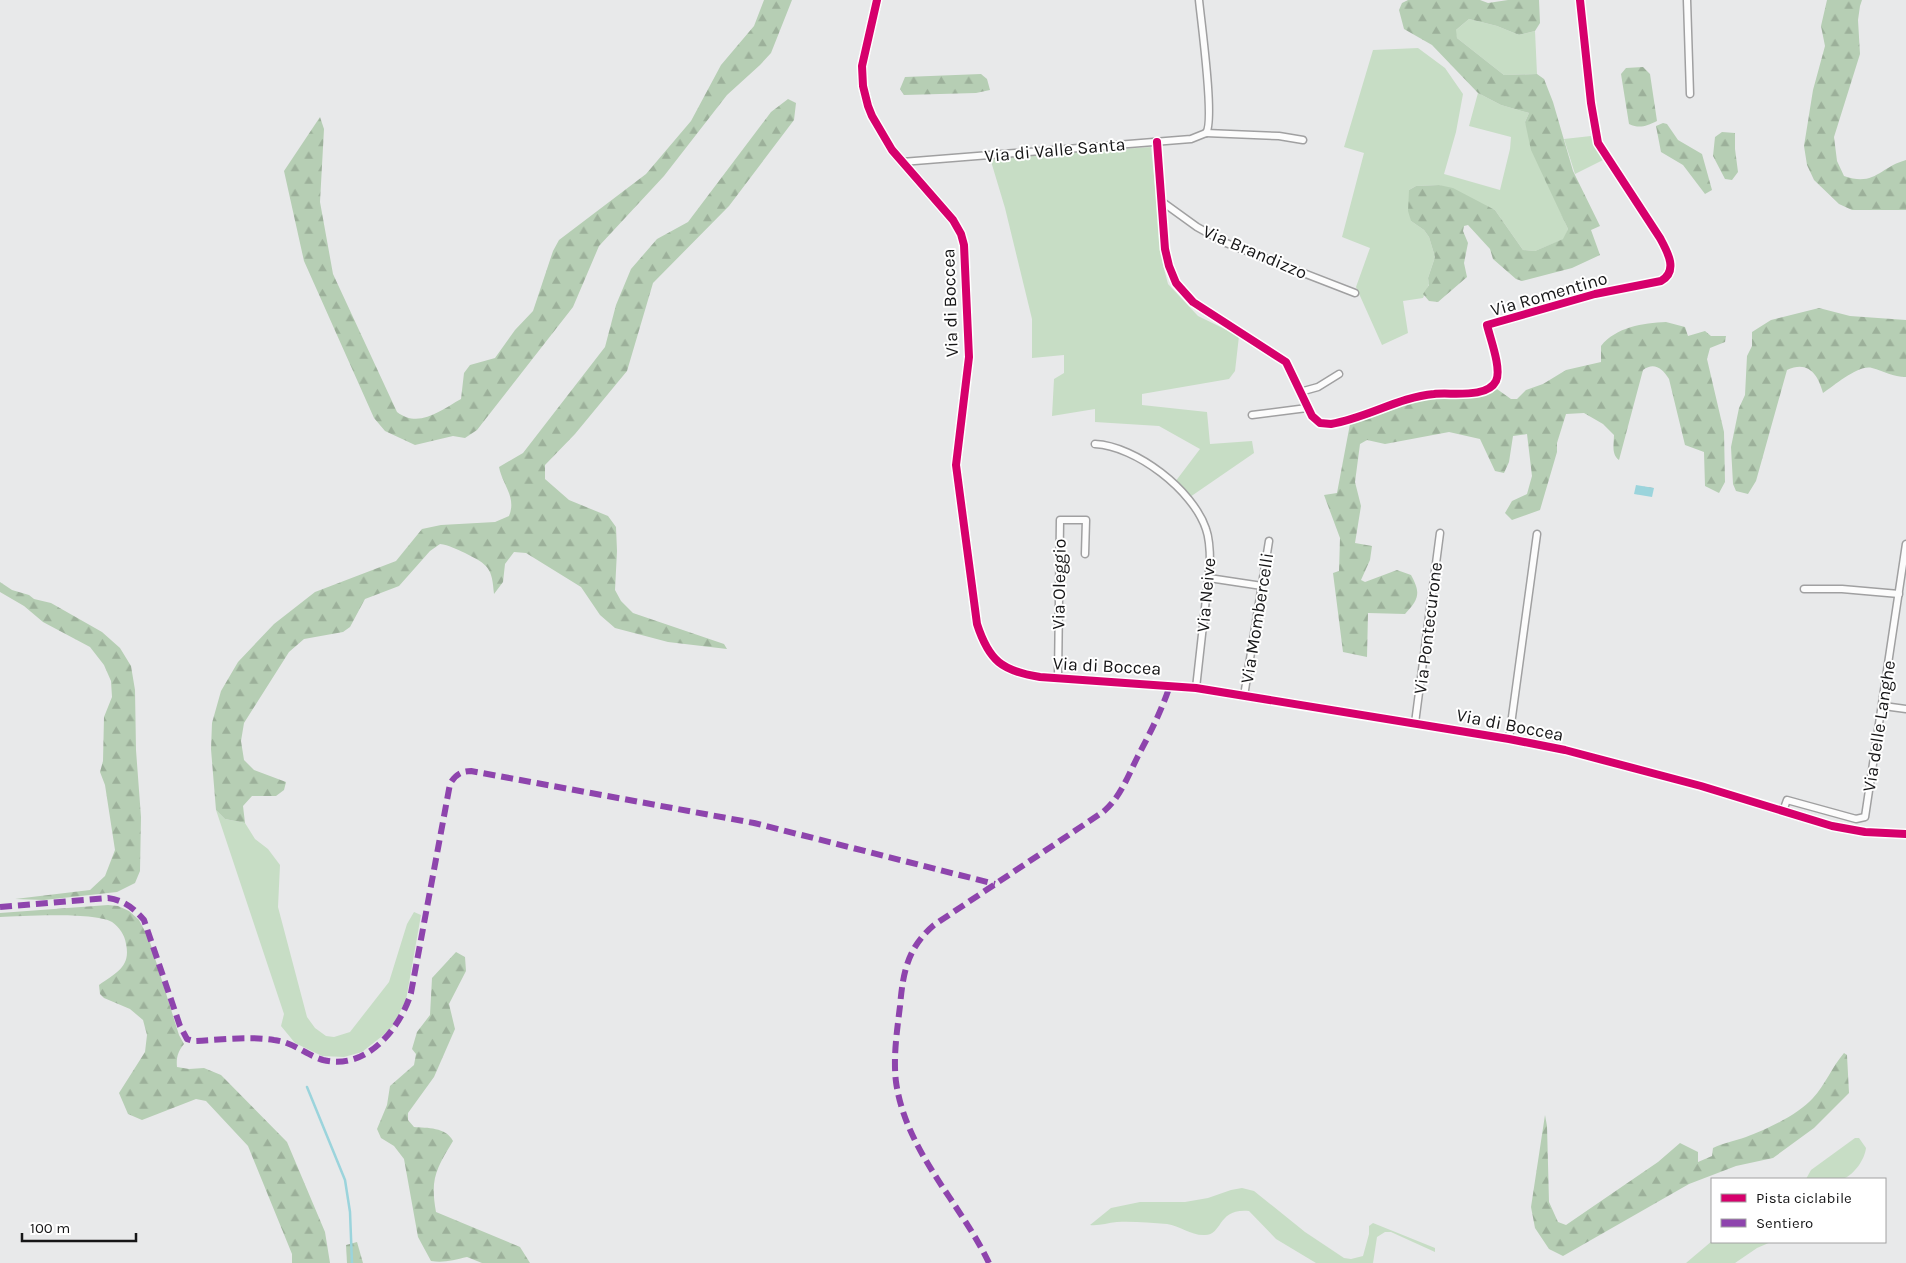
<svg xmlns="http://www.w3.org/2000/svg" width="1906" height="1263" font-family="Karla,sans-serif">
  <style>
    .green { fill: #c7ddc5 }
    .forest { fill: url(#forest-firs) }
    .water { fill: url(#water-ripples) }
    .lines { fill: none; stroke-linecap: round; stroke-linejoin: round }
    .stream { stroke: #9bd4dc; stroke-width: 2.5 }
    .minor-casing { stroke: #a0a0a1; stroke-width: 9 }
    .tertiary-casing { stroke: #a0a0a1; stroke-width: 10 }
    .minor { stroke: #fcfcfc; stroke-width: 6 }
    .tertiary { stroke: #fcfcfc; stroke-width: 8 }
    .quiet { stroke: #8e44ad; stroke-width: 6; stroke-dasharray: 12 6; stroke-linecap: butt }
    .cycleway-casing { stroke: #fff; stroke-width: 11 }
    .cycleway { stroke: #d6006c; stroke-width: 8 }
    .labels { text-anchor: middle; dominant-baseline: central; stroke-width: 4; stroke-linejoin: round; paint-order: stroke }
    .street-label { font-size: 18px; fill: #161617; stroke: #fff }
  </style>
  <defs>
    <pattern id="forest-firs" width="22" height="20" patternUnits="userSpaceOnUse" patternTransform="scale(1.25)"><rect width="22" height="20" fill="#b6ceb4"/><path d="M5 1l3.5 6h-7zM16 11l3.5 6h-7z" fill="#9cb09a"/></pattern>
    <pattern id="water-ripples" width="26" height="14" patternUnits="userSpaceOnUse" patternTransform="scale(1.25)"><rect width="26" height="14" fill="#9bd4dc"/><path d="M2 4q2-2 4 0t4 0M15 11q2-2 4 0t4 0" fill="none" stroke="#85b5bc"/></pattern>
  </defs>
  <rect width="100%" height="100%" fill="#e8e9ea"/>
  <g class="green">
    <path d="M1469,19L1497,26L1519,35L1535,31L1537,74L1504,75L1457,38L1455,31Z"/>
    <path d="M1418,48L1445,68L1463,94L1456,132L1444,174L1500,190L1510,149L1511,137L1469,126L1478,93L1501,105L1529,113L1525,122L1554,197L1568,229L1564,239L1535,251L1523,250L1495,210L1439,185L1416,186L1409,190L1411,221L1424,230L1429,237L1435,257L1428,278L1429,284L1423,298L1403,301L1408,333L1382,345L1356,287L1370,248L1342,237L1364,153L1344,147L1373,50Z"/>
    <path d="M1591,136L1603,160L1575,174L1564,139Z"/>
    <path d="M1151,147L1163,265L1168,284L1198,316L1239,336L1235,371L1229,379L1142,394V405L1207,412L1210,444L1252,441L1254,453L1190,497L1175,482L1200,449L1159,426L1095,422V409L1052,416L1054,379L1064,373V355L1032,358V319L1005,208L990,158Z"/>
    <path d="M216,810L225,819L245,823L255,839L268,849L280,865L278,907L307,1017L315,1028L326,1036L334,1037L350,1032L389,982L407,924L414,912L421,915L406,1000L393,1026L381,1037L362,1052L344,1057L322,1056L295,1043L281,1026L284,1014Z"/>
    <path d="M1855,1138H1859L1866,1148C1865,1159 1854,1175 1843,1179C1835,1182 1815,1179 1806,1179L1811,1170Z"/>
    <path d="M1242,1188L1254,1191L1305,1232L1344,1258L1351,1259L1363,1256L1369,1234V1226L1373,1223L1435,1248V1252L1391,1232H1385L1377,1237L1373,1263H1316L1276,1239L1249,1211C1217,1208 1223,1235 1205,1235C1192,1236 1180,1226 1167,1224C1151,1223 1133,1221 1117,1222C1107,1223 1099,1226 1090,1225L1111,1208L1140,1202H1185L1208,1198L1231,1190Z"/>
    <path d="M1712,1241V1242H1771L1757,1248L1735,1263H1686Z"/>
  </g>
  <g class="forest">
    <path d="M764,0H792L771,53L760,65L727,95L664,176L599,246L573,307L477,430L465,438L453,436L415,445L385,431L374,418L304,261L284,171L320,117L324,129L320,202L333,274L397,412C419,429 441,410 461,399L464,373L470,365L495,358L515,330L533,311L553,251L559,240L646,174L691,121L721,65L754,26Z"/>
    <path d="M1408,0H1480L1488,3L1508,0H1539L1540,23L1535,31L1519,35L1497,26L1469,19L1456,30L1457,38L1504,75L1537,74L1544,79L1553,102L1573,171L1600,226L1591,230L1600,255L1572,268L1522,281L1516,279L1493,259L1490,249L1468,225L1464,226L1463,231L1468,243L1464,263L1467,277L1438,302L1429,301L1423,294L1429,285L1428,278L1435,257L1429,237L1424,230L1411,221L1408,211L1409,190L1416,186L1439,185L1453,188L1495,210L1523,250L1535,251L1563,239L1568,229L1531,150L1525,122L1529,113L1501,105L1478,93L1432,45L1404,29L1399,10L1402,3Z"/>
    <path d="M1827,0H1862L1860,6L1858,20L1860,54L1834,137L1837,161L1844,176C1875,187 1880,167 1906,160V210H1852L1839,204L1814,180L1807,165L1804,146L1813,90L1825,46L1821,26Z"/>
    <path d="M1643,67L1650,74L1657,121C1646,126 1640,129 1629,124L1621,74L1626,68Z"/>
    <path d="M981,74L987,79L990,90L976,93L904,95L900,89L905,77Z"/>
    <path d="M788,99L796,103L794,120L729,206L653,283L627,371L575,434L545,465V479L569,500L608,516L616,527L617,551L615,590L621,601L633,613L724,644L727,649L668,642L615,628L600,615L581,587L526,553L514,552L505,564L503,582L494,594C492,568 489,565 465,553C456,549 449,545 440,544L430,551L399,586L365,599L350,627L343,632L304,639L289,652L244,723L241,741L244,760L254,770L286,782L284,790L276,796H252L243,806L245,823L225,819L216,810L211,749L212,723L221,691L238,662L274,624L315,592L396,561L422,529L441,525L495,522L509,516C517,497 502,484 499,467L523,453L605,347L616,305L631,269L657,239L688,222L771,112Z"/>
    <path d="M1663,123L1667,124L1678,140L1702,154L1712,190L1705,194L1683,165L1661,152L1656,126Z"/>
    <path d="M1722,132L1735,133V149L1738,172L1732,180L1725,179L1713,156L1715,137Z"/>
    <path d="M1819,308L1850,316L1906,320V377C1893,377 1884,371 1872,368C1859,364 1835,385 1823,393C1818,374 1808,360 1787,370L1756,481L1748,494L1736,491L1733,484L1731,447L1739,408L1745,395L1747,356L1752,346V332L1771,320Z"/>
    <path d="M1666,322L1685,327L1688,336L1705,331L1711,336H1726L1725,342L1710,348L1707,359L1724,432L1725,482L1719,493L1705,486L1704,452L1685,445L1669,379C1662,368 1654,362 1643,370L1619,460C1611,454 1614,444 1614,435L1603,424L1584,413L1566,414L1557,443V452L1540,510L1512,520L1505,513L1512,501L1527,494L1532,476L1527,434L1513,436L1509,462L1504,473L1495,471L1480,439L1449,432L1385,444L1367,440L1360,444L1355,482L1361,506L1355,543L1372,546L1370,560L1361,580L1365,582L1397,570L1411,575C1421,593 1419,599 1405,614L1368,613L1367,657L1343,652L1333,573L1339,571L1340,538L1324,495L1337,493L1350,424L1414,400L1432,396H1475L1494,387L1511,399H1517L1526,390L1543,384L1566,370L1601,362V346C1616,327 1643,323 1666,322Z"/>
    <path d="M0,582L12,590L29,595L34,599L51,603L102,632L120,648L131,666L135,690L136,750L141,817L140,871L135,883L117,892L44,900L15,899L90,890L105,876L115,850L105,785L100,772L103,761L104,717L112,697L111,681L104,665L90,647L43,622L24,606L0,592Z"/>
    <path d="M108,905L118,906L129,911L139,920L149,939L179,1035L184,1044C178,1051 176,1058 177,1067L189,1069L204,1068L221,1075L287,1142L325,1232L330,1263H292V1254L248,1146L206,1101L196,1099L142,1120L128,1114L119,1093L145,1052L147,1035L143,1020L130,1009L104,998L100,994L99,985C116,973 131,967 126,944C125,935 119,927 112,922C93,912 23,916 0,917V913Z"/>
    <path d="M456,952L465,957L466,971L449,1004L455,1029L434,1077L408,1113V1120L414,1127C427,1128 446,1127 453,1141C436,1169 430,1179 436,1212L520,1247L530,1263H482L467,1257C454,1260 444,1263 431,1261L418,1237L404,1159L394,1146L381,1138L377,1129L387,1105L390,1086L414,1065L416,1054L412,1049L417,1032L430,1015L432,978Z"/>
    <path d="M1844,1053L1847,1055L1849,1093L1814,1128L1773,1158L1736,1166L1689,1184L1563,1256L1549,1249L1535,1228L1531,1207L1545,1115L1547,1126L1549,1202L1558,1222L1566,1225L1658,1162L1680,1143L1698,1152V1162L1712,1156L1713,1148C1723,1143 1734,1141 1746,1137C1766,1130 1799,1114 1813,1098C1825,1085 1832,1067 1844,1053Z"/>
    <path d="M357,1242L363,1263H347L346,1245Z"/>
  </g>
  <path class="water" d="M1636,485L1654,488L1652,497L1634,494Z"/>
  <g class="lines">
    <path class="stream" d="M307,1087L345,1180L350,1212L352,1263"/>
    <defs>
      <g id="minor">
        <path d="M1199,0C1201,21 1215,121 1206,133"/>
        <path d="M1687,0L1690,94"/>
        <path d="M1206,133L1279,136L1303,140"/>
        <path d="M1157,142L1165,249L1169,266L1176,283L1193,302L1286,362L1312,416L1320,423L1331,424C1367,418 1399,397 1434,394C1451,392 1487,399 1496,381C1502,369 1490,338 1487,325L1595,294L1661,281C1679,271 1667,251 1660,238L1598,143L1591,103L1580,0"/>
        <path d="M902,162L1191,139L1206,133"/>
        <path d="M1161,201L1197,227L1226,243L1355,293"/>
        <path d="M1300,392L1318,387L1339,374"/>
        <path d="M1252,415L1307,408"/>
        <path d="M1095,444C1136,446 1193,490 1206,529C1210,540 1210,552 1210,563L1196,688"/>
        <path d="M1209,578L1262,586"/>
        <path d="M1804,589H1842L1899,594"/>
        <path d="M1058,678L1060,520H1086L1085,554"/>
        <path d="M1244,696L1269,541"/>
        <path d="M1891,707L1906,709"/>
        <path d="M1415,723L1440,533"/>
        <path d="M1509,739L1537,534"/>
        <path d="M1783,811L1787,800L1856,819L1865,817L1906,544"/>
      </g>
      <path id="tertiary" d="M877,0L862,66L863,86L868,106L872,116L892,150L953,220L961,234L964,245L969,357L956,465L977,624C989,661 1002,671 1040,677L1196,688L1509,739L1565,750L1701,786L1832,826L1865,832L1906,834"/>
    </defs>
    <use href="#minor" class="minor-casing"/>
    <use href="#tertiary" class="tertiary-casing"/>
    <use href="#minor" class="minor"/>
    <use href="#tertiary" class="tertiary"/>
    <g class="quiet">
      <path d="M0,907L108,898C123,900 134,908 144,920L180,1026L187,1039L194,1041C220,1040 249,1036 274,1040C293,1042 306,1055 323,1060C366,1071 400,1029 411,993L450,784C455,775 461,771 471,771L754,823L995,884"/>
      <path d="M989,1263C960,1202 906,1152 896,1082C893,1057 897,1031 900,1006C903,973 907,948 934,925L1103,812C1120,798 1128,776 1138,756C1150,733 1162,710 1170,685"/>
    </g>
    <defs>
      <g id="cycleway">
        <path d="M877,0L862,66L863,86L868,106L872,116L892,150L953,220L961,234L964,245L969,357L956,465L977,624C989,661 1002,671 1040,677L1196,688L1509,739L1565,750L1701,786L1832,826L1865,832L1906,834"/>
        <path d="M1157,142L1165,249L1169,266L1176,283L1193,302L1286,362L1312,416L1320,423L1331,424C1367,418 1399,397 1434,394C1451,392 1487,399 1496,381C1502,369 1490,338 1487,325L1595,294L1661,281C1679,271 1667,251 1660,238L1598,143L1591,103L1580,0"/>
      </g>
    </defs>
    <use href="#cycleway" class="cycleway-casing"/>
    <use href="#cycleway" class="cycleway"/>
  </g>
  <g class="labels">
    <g class="street-label">
      <text transform="translate(1055 150) rotate(-5)">Via di Valle Santa</text>
      <text transform="translate(1255 252) rotate(23)">Via Brandizzo</text>
      <text transform="translate(1549 294) rotate(-16)">Via Romentino</text>
      <text transform="translate(950 303) rotate(-92)">Via di Boccea</text>
      <text transform="translate(1059 584) rotate(-89)">Via Oleggio</text>
      <text transform="translate(1206 595) rotate(-85)">Via Neive</text>
      <text transform="translate(1257 618) rotate(-81)">Via Mombercelli</text>
      <text transform="translate(1428 628) rotate(-83)">Via Pontecurone</text>
      <text transform="translate(1107 666) rotate(3)">Via di Boccea</text>
      <text transform="translate(1510 725) rotate(11)">Via di Boccea</text>
      <text transform="translate(1879 726) rotate(-81)">Via delle Langhe</text>
    </g>
  </g>
  <rect x="1711" y="1178" width="175" height="65" fill="#ffffff" stroke="#a2a2a2"/>
  <rect x="1721" y="1194" width="25" height="8" fill="#d6006c" stroke="#a2a2a2"/>
  <text x="1756" y="1203" font-size="15" fill="#161617">Pista ciclabile</text>
  <rect x="1721" y="1219" width="25" height="8" fill="#8e44ad" stroke="#a2a2a2"/>
  <text x="1756" y="1228" font-size="15" fill="#161617">Sentiero</text>
  <path d="M22 1233v8h114v-8" fill="none" stroke="#161617" stroke-width="2.5"/>
  <text x="30" y="1233" font-size="15" fill="#161617" stroke="#ffffff" stroke-width="4" paint-order="stroke">100 m</text>
</svg>
